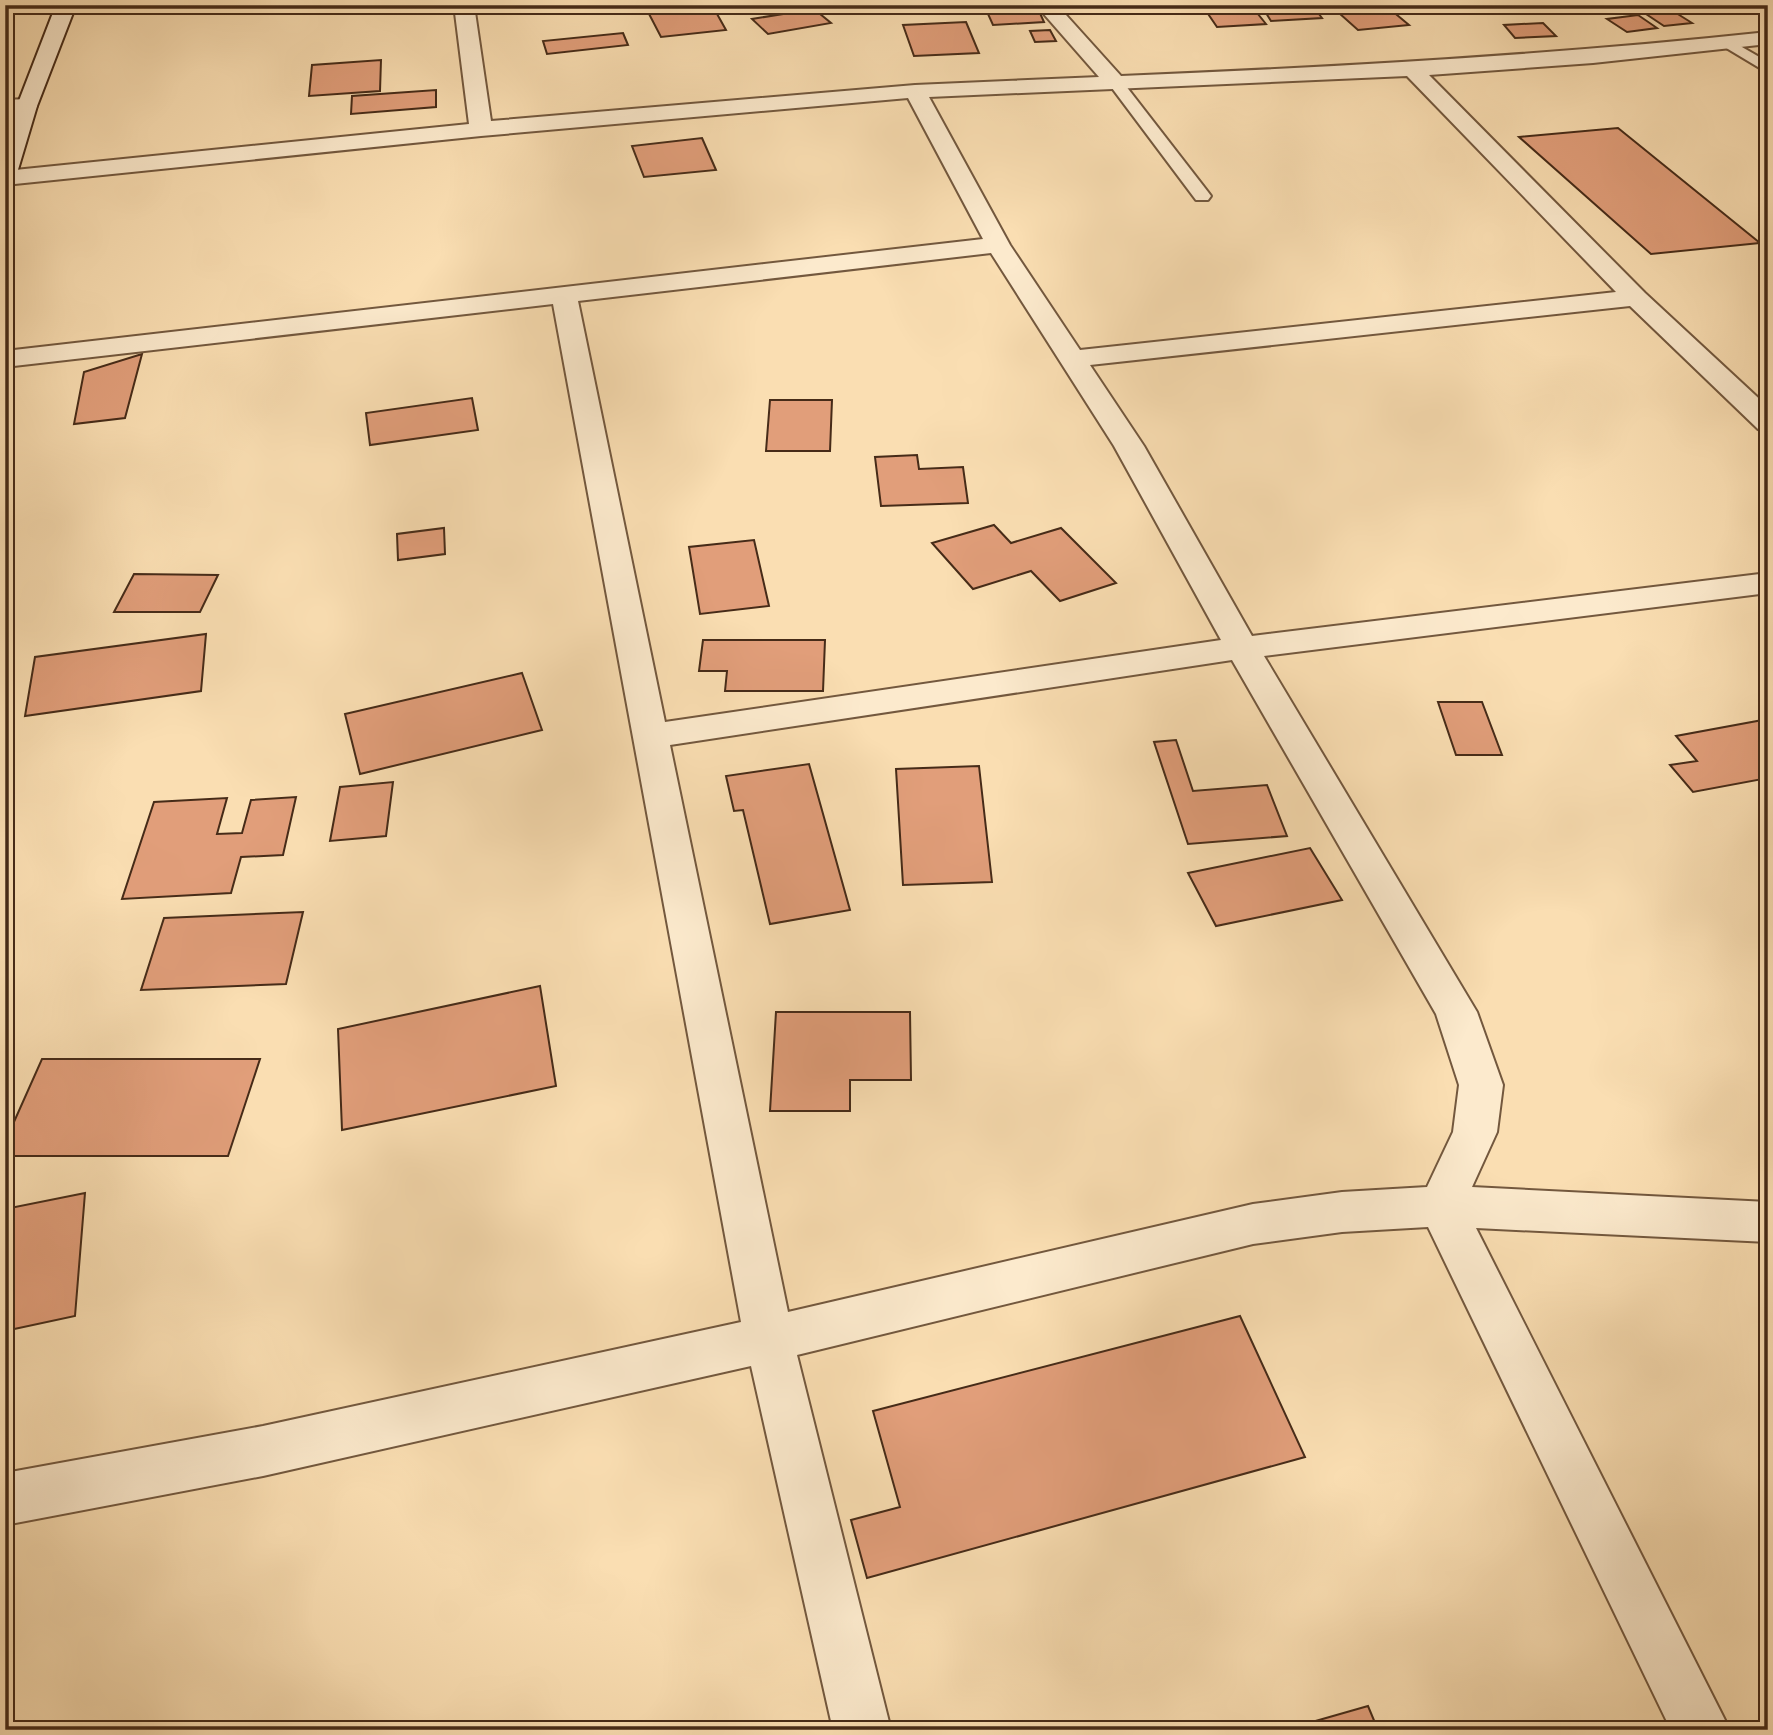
<svg xmlns="http://www.w3.org/2000/svg" width="1773" height="1735" font-family="'IM FELL DW Pica',serif">
  <style>
    .building { fill: #e19e7a; stroke: #462b18; stroke-width: 2 }
    .lines { fill: none; stroke-linecap: round; stroke-linejoin: round }
    .lane-casing { stroke: #73583e; stroke-width: 4 }
    .street-casing { stroke: #73583e; stroke-width: 4 }
    .secondary-casing { stroke: #462b18; stroke-width: 4 }
    .lane { fill: #fceacd; fill-rule: evenodd }
    .street { fill: #fceacd; fill-rule: evenodd }
    .secondary { fill: #fceacd; fill-rule: evenodd }
  </style>
  <rect width="100%" height="100%" fill="#fadeb2"/>
  <filter id="stains"><feTurbulence type="fractalNoise" baseFrequency=".00286" numOctaves="4"/><feColorMatrix values="0 0 0 0 .2 0 0 0 0 .09 0 0 0 0 .02 0 0 0 .5 -.17"/></filter>
  <radialGradient id="worn" r=".72"><stop offset=".6" stop-color="#630" stop-opacity="0"/><stop offset="1" stop-color="#630" stop-opacity=".3"/></radialGradient>
  <g class="building">
    <path d="M694,5H712L726,30L661,37L647,10Z"/>
    <path d="M1061,5H1136L1137,7L1064,10Z"/>
    <path d="M1202,5H1252L1254,9L1263,8L1261,5H1312L1322,18L1271,21L1266,13L1258,14L1266,24L1217,27Z"/>
    <path d="M1330,5H1385L1409,25L1358,30Z"/>
    <path d="M1594,5H1653L1655,6L1608,13Z"/>
    <path d="M814,9L831,23L768,34L752,19Z"/>
    <path d="M1039,11L1044,22L993,25L988,14Z"/>
    <path d="M1673,11L1692,23L1664,26L1646,14Z"/>
    <path d="M1638,15L1657,28L1627,32L1607,19Z"/>
    <path d="M966,22L979,53L914,56L903,25Z"/>
    <path d="M1543,23L1556,36L1515,38L1504,25Z"/>
    <path d="M1050,30L1056,41L1035,42L1030,31Z"/>
    <path d="M623,33L628,45L547,54L543,41Z"/>
    <path d="M381,60L380,91L309,96L312,65Z"/>
    <path d="M436,90V107L351,114L352,96Z"/>
    <path d="M1618,128L1760,243L1651,254L1519,137Z"/>
    <path d="M702,138L716,170L644,177L632,146Z"/>
    <path d="M142,354L125,418L74,424L84,372Z"/>
    <path d="M472,398L478,430L370,445L366,413Z"/>
    <path d="M770,400H832L830,451H766Z"/>
    <path d="M917,455L919,469L963,467L968,503L881,506L875,457Z"/>
    <path d="M994,525L1011,543L1061,528L1116,583L1060,601L1031,571L973,589L932,543Z"/>
    <path d="M444,528L445,554L398,560L397,534Z"/>
    <path d="M754,540L769,606L700,614L689,547Z"/>
    <path d="M134,574L218,575L200,612H114Z"/>
    <path d="M206,634L201,691L25,716L35,657Z"/>
    <path d="M703,640H825L823,691H725L727,671H699Z"/>
    <path d="M522,673L542,730L360,774L345,714Z"/>
    <path d="M1438,702H1482L1502,755H1456Z"/>
    <path d="M1768,719V778L1693,792L1670,765L1697,761L1676,736Z"/>
    <path d="M1176,740L1193,791L1267,785L1287,836L1188,844L1154,742Z"/>
    <path d="M809,764L850,910L770,924L743,810L734,811L726,776Z"/>
    <path d="M979,766L992,882L903,885L896,769Z"/>
    <path d="M393,782L386,836L330,841L340,787Z"/>
    <path d="M296,797L283,855L241,857L231,893L122,899L154,802L227,798L217,834L242,833L251,800Z"/>
    <path d="M1310,848L1342,900L1216,926L1188,873Z"/>
    <path d="M303,912L286,984L141,990L164,918Z"/>
    <path d="M540,986L556,1086L342,1130L338,1029Z"/>
    <path d="M776,1012H910L911,1080H850V1111H770Z"/>
    <path d="M42,1059H260L228,1156H5V1142Z"/>
    <path d="M85,1193L75,1316L5,1331V1209Z"/>
    <path d="M1240,1316L1305,1457L867,1578L851,1520L900,1507L873,1411Z"/>
    <path d="M1368,1706L1378,1730H1284Z"/>
  </g>
  <g class="lines">
    <defs>
      <g id="lane">
        <path d="M1728,39L1768,62V73L1723,46V40Z"/>
        <path d="M1117,79L1122,81L1208,192L1211,196L1208,200H1196L1109,84Z"/>
      </g>
      <g id="street">
        <path d="M454,5H474L491,121L915,85L1099,77L1036,5H1057L1121,76C1338,67 1552,55 1768,32V44L1593,63L1429,75L1645,293L1768,407V432L1758,429L1630,306L1090,365L1144,446L1252,636L1768,573V593L1264,656L1477,1012L1503,1085L1497,1132L1472,1187L1768,1202V1242L1476,1228L1730,1730H1671L1428,1227L1342,1232L1253,1244L797,1355L891,1730H833L751,1366L263,1476L5,1525V1473L263,1426L741,1322L553,304L5,367V351L983,239L908,98L481,136L5,185V171L469,124ZM1407,76L1616,292L1080,350L1010,245L929,97ZM991,253L1114,446L1221,640L665,722L578,301ZM1232,660L1436,1014L1459,1085L1453,1132L1427,1187L1342,1192L1253,1204L788,1312L670,745Z"/>
        <path d="M26,99L34,101L37,106L34,111L5,114V100Z"/>
      </g>
      <path id="secondary" d="M56,5H76L37,106L17,173L5,180V137Z"/>
    </defs>
    <use href="#lane" class="lane-casing"/>
    <use href="#street" class="street-casing"/>
    <use href="#secondary" class="secondary-casing"/>
    <use href="#lane" class="lane"/>
    <use href="#street" class="street"/>
    <use href="#secondary" class="secondary"/>
  </g>
  <rect width="1773" height="1735" fill="none" stroke="#fadeb2" stroke-width="28"/>
  <rect x="7" y="7" width="1759" height="1721" fill="none" stroke="#462b18" stroke-width="3.5"/>
  <rect x="14" y="14" width="1745" height="1707" fill="none" stroke="#462b18" stroke-width="2"/>
  <rect width="100%" height="100%" filter="url(#stains)"/>
  <rect width="100%" height="100%" fill="url(#worn)"/>
</svg>
